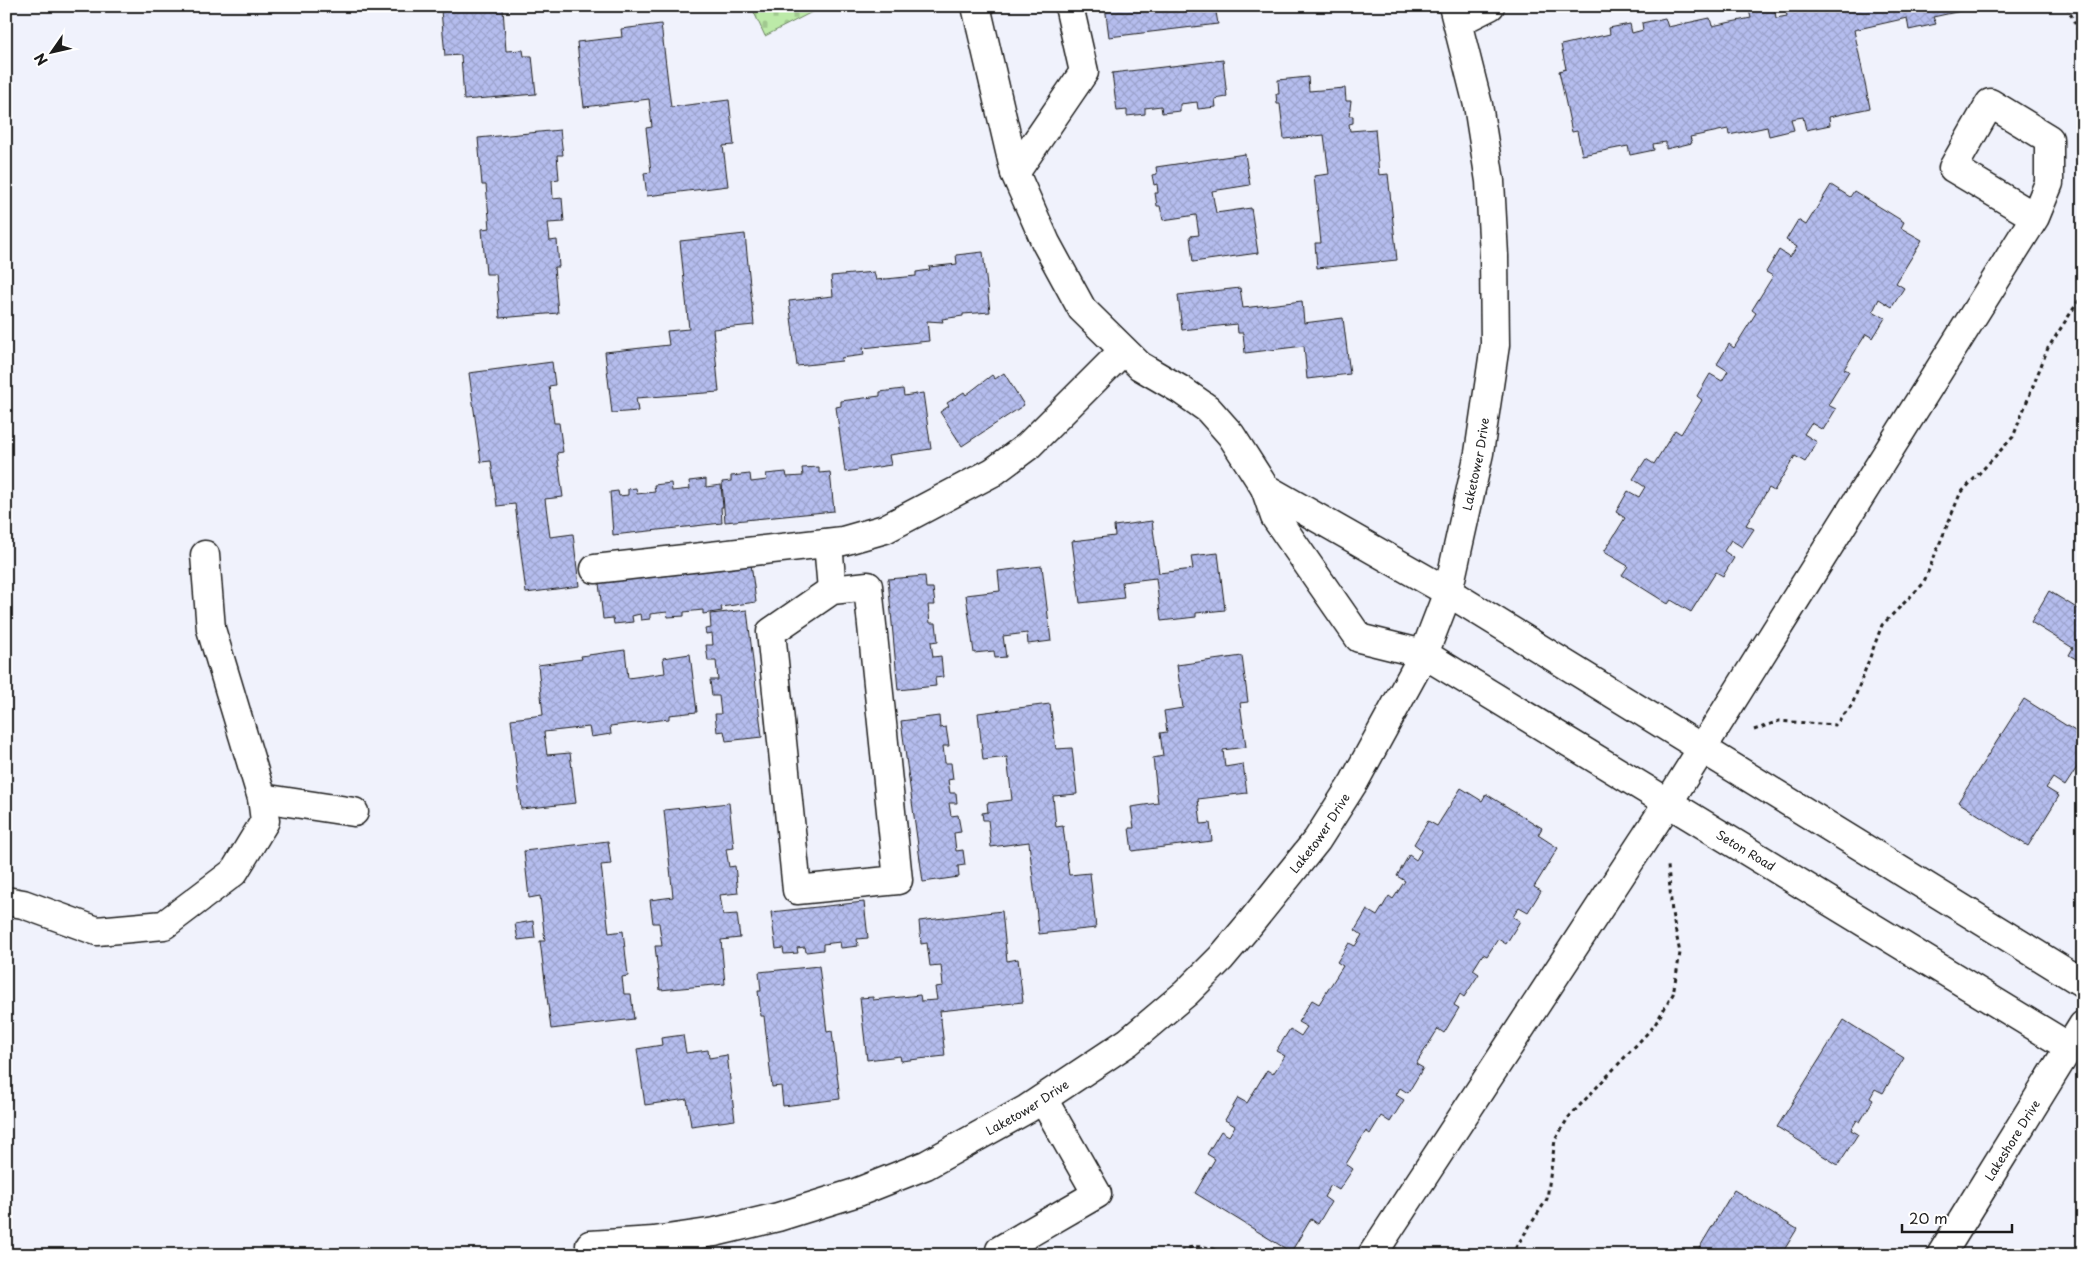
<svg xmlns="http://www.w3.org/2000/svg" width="2089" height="1261" font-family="'Playpen Sans',sans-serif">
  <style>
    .cemetery { fill: url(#cemetery-stones); stroke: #6c8362 }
    .building { fill: url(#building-cross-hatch); stroke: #1c1c1c }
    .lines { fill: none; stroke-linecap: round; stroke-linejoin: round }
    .minor-casing { stroke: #1c1c1c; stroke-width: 31 }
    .path { stroke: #1c1c1c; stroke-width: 3; stroke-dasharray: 4 4; stroke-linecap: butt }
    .minor { stroke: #fff; stroke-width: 28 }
    .labels { text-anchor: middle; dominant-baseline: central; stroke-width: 4.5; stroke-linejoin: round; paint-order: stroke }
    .street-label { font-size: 12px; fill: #1c1c1c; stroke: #fff }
  </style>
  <defs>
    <pattern id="cemetery-stones" width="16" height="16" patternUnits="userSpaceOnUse" patternTransform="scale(1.25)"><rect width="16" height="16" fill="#bceaa8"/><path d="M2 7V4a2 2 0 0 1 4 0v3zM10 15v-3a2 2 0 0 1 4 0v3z" fill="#a1c890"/></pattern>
    <pattern id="building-cross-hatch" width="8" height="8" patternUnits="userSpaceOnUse" patternTransform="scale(1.25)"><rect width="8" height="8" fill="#b5bdee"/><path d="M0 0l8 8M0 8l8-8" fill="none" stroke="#9ba2cc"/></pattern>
  </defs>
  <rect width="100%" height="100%" fill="#f0f2fc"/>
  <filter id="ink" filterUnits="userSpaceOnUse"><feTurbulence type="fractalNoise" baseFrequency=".02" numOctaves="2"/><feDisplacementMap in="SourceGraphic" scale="10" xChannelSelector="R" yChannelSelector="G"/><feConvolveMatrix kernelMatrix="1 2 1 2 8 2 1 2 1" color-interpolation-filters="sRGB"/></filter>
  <g filter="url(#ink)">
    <path class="cemetery" d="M751,6H812L814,11L765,36Z"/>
    <g class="building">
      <path d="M454,6H523L503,9L506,51L523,50L524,56H532L536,94L464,100L461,55L445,56L441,10L454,9Z"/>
      <path d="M1105,6H1215L1218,24L1109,37Z"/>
      <path d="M1767,6H1774L1776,18L1787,16L1785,6H1984L1933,17L1936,24L1909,30L1907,18L1854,30L1870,108L1829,117L1830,125L1806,130L1803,117L1791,119L1794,130L1769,136L1767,127L1729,135L1728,129L1690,137L1692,143L1666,149V142L1653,144L1654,150L1630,155L1628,146L1582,155L1577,131L1572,132L1559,71L1566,69L1561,45L1610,34L1609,28L1630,24L1632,33L1643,30L1642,23L1665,18L1668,27L1710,18L1712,26L1751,18L1749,10Z"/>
      <path d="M661,24L671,107L729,100L734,145L723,146L728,186L647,196L644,173L651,172L646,128L652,127L649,99L584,107L577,42L622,37L621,29Z"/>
      <path d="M1223,60L1227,97L1215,99L1216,107L1198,109L1197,102L1180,104V111L1162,113L1161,106L1145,108V114L1127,116V110L1117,111L1112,73Z"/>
      <path d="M1308,77L1309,91L1345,88L1346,101H1351L1349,116H1353V123L1349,124L1350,131L1375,129L1379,175L1388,174L1397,260L1317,268L1315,243H1321L1314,176L1329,174L1324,135L1284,139L1280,104H1277L1276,94H1279L1278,80Z"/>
      <path d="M560,130L563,155H557L559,179L552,180L553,199L562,198L564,222L548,223L550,241L557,240L559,267H554L558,313L500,318L496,274H486L482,229L490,228L486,185H482L478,138Z"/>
      <path d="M1245,154L1250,185L1212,191L1216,213L1251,208L1258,253L1193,262L1190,236L1199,235L1196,215L1163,220L1160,206H1157L1155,193H1158L1157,184L1154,185L1152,175L1157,174L1156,167Z"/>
      <path d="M1831,185L1850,197L1854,191L1904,222L1901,228L1922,240L1896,283L1904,288L1892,307L1879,299L1873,311L1885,318L1873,338L1866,334L1844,369L1849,371L1828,405L1836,409L1823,430L1811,423L1804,434L1817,442L1805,462L1795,456L1774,491L1769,488L1746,525L1754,529L1742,547L1731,540L1724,551L1734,558L1723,576L1716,572L1691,612L1671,600L1668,604L1622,575L1628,566L1604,552L1625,518L1616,512L1628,491L1639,497L1645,487L1633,479L1646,459L1654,464L1675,430L1681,434L1702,400L1697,396L1710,374L1722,381L1728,371L1717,364L1729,344L1734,348L1756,313L1752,310L1773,276L1766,272L1779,250L1790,257L1797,247L1786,240L1798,220L1806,225Z"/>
      <path d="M745,234L754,325L713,329L719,392L636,398L638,411L612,413L605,352L669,345L667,331L689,329L680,241Z"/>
      <path d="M983,252L990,312L963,314V316L942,319L943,322L927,321L929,341L863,348L864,355L841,358L842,361L797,366L789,301L833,296L831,276L874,272L876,280L916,276V272L930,270L929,267L957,264L956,255Z"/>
      <path d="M1240,288L1243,308L1302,301L1304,323L1343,318L1350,374L1307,379L1304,346L1245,353L1243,333H1238L1237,324L1182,330L1178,295Z"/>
      <path d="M552,362L555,385L549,386L554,423H559L563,452L557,453L563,497L545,499L550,537L573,534L579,586L526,593L515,504L497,506L491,461L481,462L469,373Z"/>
      <path d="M1004,373L1024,405L962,446L940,412L949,406L947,403L964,392L966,395L992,375L995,379Z"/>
      <path d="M903,389L904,396L923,393L931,449L889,455L891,465L845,472L836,407L841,406V401L880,396V392Z"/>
      <path d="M819,467V473L830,472L834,511L725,522L722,482L731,481V476L750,474L751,482L767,480L766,474L786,472L787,477L803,476L802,468Z"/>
      <path d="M706,479V487L721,485L723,507H721L722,523L613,535L610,492L618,491L619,496L628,495V489L636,488L637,494L655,492L654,485L671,483L672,491L690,489L689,481Z"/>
      <path d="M1152,521L1159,573L1193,569L1191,556L1218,553L1225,610L1196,613V617L1161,621L1156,578L1122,582L1124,598L1080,603L1072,541L1115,536L1114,526Z"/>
      <path d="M751,564L756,602L721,607L722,611L703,614V610L684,612V616L668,617L667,612L650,614V619L641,620L640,614L632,616L633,622L614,624L613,618L603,619L599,583Z"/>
      <path d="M1042,566L1051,641L1028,644L1027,633L1003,636L1006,657L995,658L994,651L974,653L966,595L1000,591L998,571Z"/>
      <path d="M925,576L926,588H933L935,605H928L930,623H936L938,641L931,642L933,657L941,656L943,677L935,678L936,686L898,690L888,579Z"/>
      <path d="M2049,591L2083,612V663L2069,655L2073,648L2031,622Z"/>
      <path d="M747,610L762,737L726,741L724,731L717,732L715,714H721L719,696H712L710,680H718L716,661H708L706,645H713L712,633L706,634L705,629L711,628L710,614Z"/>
      <path d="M625,650L628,678L665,673L663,658L690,654L697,712L669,715V719L610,726L611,734L591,737L589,727L544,732L547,755L570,753L576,803L521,809L511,719L543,715L538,665L582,659L581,656Z"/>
      <path d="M1242,656L1248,702L1240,703L1246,747L1223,750L1225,767L1243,764L1247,793L1198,799L1201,824L1210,823L1212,841L1132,851L1129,828H1134L1131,807L1158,803L1153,758L1163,756L1160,733L1167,732L1164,711L1183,708L1177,665Z"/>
      <path d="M2024,699L2083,736V758L2065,786L2053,778L2046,788L2059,796L2028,846L1958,802Z"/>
      <path d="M1050,704L1056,749L1072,748L1077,794L1053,796L1056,827L1063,826L1069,875L1090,873L1096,928L1039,934L1029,842L991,847L988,820H983L982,813L988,812L987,803L1012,800L1007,757L983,760L978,713Z"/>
      <path d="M939,716L940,728L946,727L949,746H943L945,763H951L953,779L948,780L950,793H956L957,803H949L951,816L958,815L961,832L954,833L956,851L963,850L965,865L958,866L959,877L923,882L901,721Z"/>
      <path d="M1461,788L1482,801L1486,794L1542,828L1538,835L1558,848L1534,887L1541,891L1528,912L1519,907L1513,917L1520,921L1506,944L1498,939L1487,956L1483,954L1473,970L1479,974L1464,997L1460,994L1454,1005L1459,1008L1444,1033L1438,1029L1416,1064L1423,1068L1408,1093L1400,1088L1396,1095L1404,1100L1390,1122L1381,1116L1370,1134L1366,1131L1346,1164L1353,1169L1339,1190L1331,1185L1324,1197L1331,1202L1318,1224L1311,1219L1291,1252L1195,1193L1215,1159L1207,1154L1221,1131L1229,1136L1235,1126L1225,1120L1238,1098L1247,1103L1267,1070L1273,1074L1285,1056L1276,1051L1290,1029L1301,1036L1307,1027L1298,1022L1312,1000L1319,1004L1343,966L1337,962L1349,943L1355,946L1362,935L1355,930L1367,910L1377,916L1389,896L1393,899L1405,881L1397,876L1409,855L1416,860L1422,850L1414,844L1428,821L1437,826Z"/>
      <path d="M729,803L734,848L726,849L729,867L735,866L738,893L720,895L723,915L737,914L740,938L721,940L725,984L660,990L655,946H662L659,923H653L650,900L673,897L664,810Z"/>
      <path d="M608,841L611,864L601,865L609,933L623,931L628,976L622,977L624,994H631L634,1019L551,1029L540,941H545L540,896L529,898L524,851Z"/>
      <path d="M864,902L868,938L857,939L858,946L841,948L840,942L823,944V950L806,952L805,947L797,948L798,953L784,954L783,948L776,949L771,912Z"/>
      <path d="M1002,911L1007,961L1018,959L1023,1002L940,1011L945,1056L901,1061L900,1056L867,1060L860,998L873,997V1000L920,995L921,1001L937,1000L935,987L943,986L941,965L930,966L927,943L921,944L919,921Z"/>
      <path d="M533,921L535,938L518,940L515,924Z"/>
      <path d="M819,966L827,1032L832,1031L840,1099L783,1106L781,1086L772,1087L764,1016H761L758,991H761L759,972Z"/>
      <path d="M1844,1020L1904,1058L1883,1093L1875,1089L1870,1098L1873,1100L1860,1122L1857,1120L1851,1130L1858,1134L1838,1165L1777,1127Z"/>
      <path d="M683,1035L686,1053L708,1050L709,1058L727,1055L735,1120L691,1126L687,1099L645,1105L637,1049L662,1045L661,1038Z"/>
      <path d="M1734,1190L1797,1229L1781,1255H1695Z"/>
    </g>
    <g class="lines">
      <defs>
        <g id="minor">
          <path d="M976,6L1015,173L1046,243L1082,309L1140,366L1181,390L1208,409L1231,435L1265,488"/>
          <path d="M1458,22L1490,6"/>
          <path d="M1015,173L1084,72L1069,6"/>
          <path d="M828,543L832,590L868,586L898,880L797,890L771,632L832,590"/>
          <path d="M595,569L843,541L885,529L993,472L1028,446L1123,351"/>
          <path d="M262,798L354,812"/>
          <path d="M6,901L23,904L97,931L164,925L234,872L265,821L262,798L211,629L205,555"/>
          <path d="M2069,1047L1424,654L1359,638L1275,517L1265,488L1448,592L2083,983"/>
          <path d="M1000,1250L1097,1194L1043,1099"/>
          <path id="s1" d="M591,1255L590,1245L654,1241L715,1232L778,1217L858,1192L926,1165L1027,1109L1128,1042L1186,993L1221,958L1248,926L1317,840L1354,782L1424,654L1448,592L1479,453L1495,345L1494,256L1490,181L1478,105L1453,6"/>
          <path d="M1372,1255L1668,803L2035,217L2049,183V139L1990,103L1953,168L2035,217"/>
          <path id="s2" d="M1941,1255L2083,1025"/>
        </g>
      </defs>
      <use href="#minor" class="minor-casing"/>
      <g class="path">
        <path d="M2067,6L2083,41"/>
        <path d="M1754,730L1779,721L1835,725L1852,705L1882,625L1923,584L1960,494L2013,437L2048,348L2083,294"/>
        <path d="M1174,1255C1189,1243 1210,1245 1226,1255"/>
        <path d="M1511,1255L1547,1199L1555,1140L1568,1118L1654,1026L1673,994L1680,953L1672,913L1668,866"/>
      </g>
      <use href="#minor" class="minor"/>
    </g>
  </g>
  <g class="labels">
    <g class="street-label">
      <text stroke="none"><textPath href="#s1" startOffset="1284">Laketower Drive</textPath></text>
      <text stroke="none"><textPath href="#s1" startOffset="879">Laketower Drive</textPath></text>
      <text transform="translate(1746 850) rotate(31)">Seton Road</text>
      <text stroke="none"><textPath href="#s1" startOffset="474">Laketower Drive</textPath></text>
      <text stroke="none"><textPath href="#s2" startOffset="135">Lakeshore Drive</textPath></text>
    </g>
  </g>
  <rect width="2089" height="1261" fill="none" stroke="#fff" stroke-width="25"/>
  <rect x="12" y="12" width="2064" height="1236" fill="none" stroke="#1c1c1c" stroke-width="2" filter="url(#ink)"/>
  <g transform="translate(52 52) rotate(236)" stroke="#ffffff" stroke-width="4" paint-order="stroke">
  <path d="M0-4L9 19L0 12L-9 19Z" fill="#1c1c1c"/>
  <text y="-8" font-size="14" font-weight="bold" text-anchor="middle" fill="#1c1c1c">N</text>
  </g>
  <path d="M1902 1224v8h110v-8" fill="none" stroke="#1c1c1c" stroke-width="2.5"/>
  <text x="1909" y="1224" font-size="15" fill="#1c1c1c" stroke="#ffffff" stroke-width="4" paint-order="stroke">20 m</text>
</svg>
